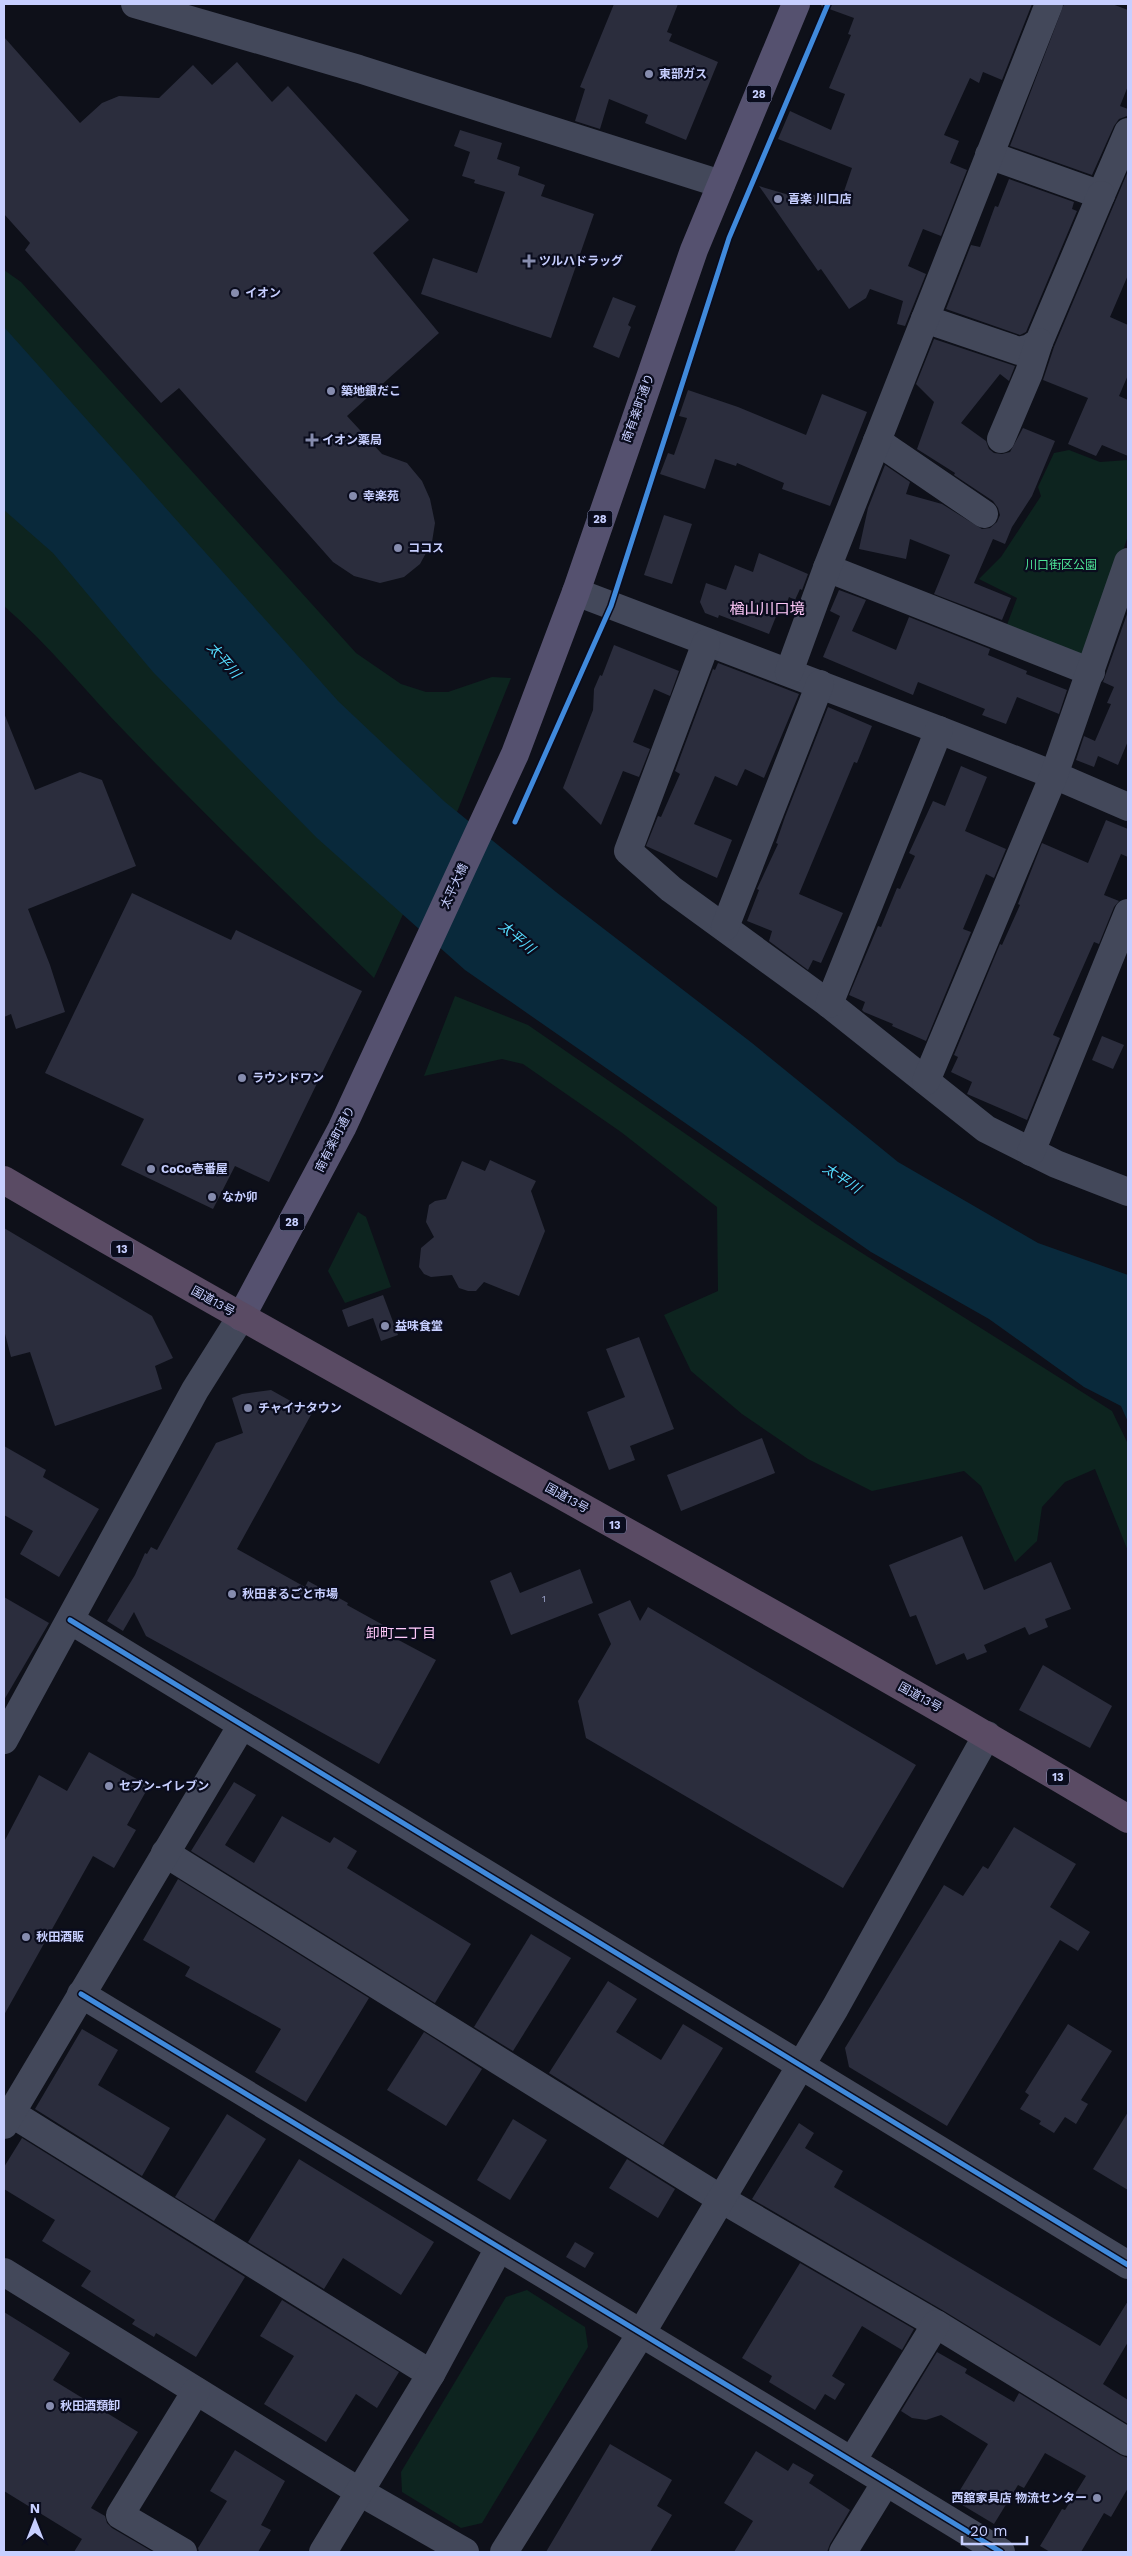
<svg xmlns="http://www.w3.org/2000/svg" width="1132" height="2556" font-family="'Work Sans','Noto Sans JP',sans-serif">
  <style>
    .green { fill: #0d241f }
    .water { fill: #09293b }
    .building { fill: #2b2d3d }
    .lines { fill: none; stroke-linecap: round; stroke-linejoin: round }
    .minor { stroke: #43485a; stroke-width: 28 }
    .major { stroke: #55516f; stroke-width: 28 }
    .highway { stroke: #5a4b64; stroke-width: 28 }
    .cycleway-casing { stroke: #0a0c1d; stroke-width: 8 }
    .cycleway { stroke: #408adc; stroke-width: 5 }
    .poi-dot { fill: #868cae; stroke: #0a0c1d; stroke-width: 2 }
    .labels { text-anchor: middle; dominant-baseline: central; stroke-width: 4.5; stroke-linejoin: round; paint-order: stroke }
    .number-label { font-size: 10px; fill: #a0a6ce }
    .shield { fill: #0a0c1d; stroke: #8e94bb; stroke-width: 1 }
    .shield-label { font-size: 11px; font-weight: bold; fill: #c7cfff }
    .poi-label { font-size: 12px; font-weight: bold; fill: #c7cfff; stroke: #0a0c1d; text-anchor: start }
    .street-label { font-size: 12px; fill: #c7cfff; stroke: #0a0c1d }
    .park-label { font-size: 12px; fill: #4de497; stroke: #0a0c1d }
    .water-label { font-size: 14px; font-style: italic; fill: #5df; stroke: #0a0c1d }
    .neighbourhood-label { font-size: 14px; fill: #ffc9fa; stroke: #0a0c1d }
    .quarter-label { font-size: 15px; fill: #ffc9fa; stroke: #0a0c1d }
  </style>
  <rect width="100%" height="100%" fill="#0e1019"/>
  <g class="green">
    <path d="M4,270L21,282L356,653L401,684L426,692H448L492,677L511,678L453,822L254,626L4,337Z"/>
    <path d="M1069,450L1100,462L1128,460V536L1088,652L1071,657L1005,630L1017,598L979,579L1001,557L1041,496L1038,487L1054,453Z"/>
    <path d="M4,498L404,912L374,978C291,898 208,818 128,735C86,692 49,645 4,606Z"/>
    <path d="M455,996L528,1025L816,1224L1112,1411L1128,1444V1551L1095,1469L1065,1482L1042,1507L1037,1541L1015,1562L981,1486L964,1471L872,1491L808,1459L742,1414L691,1371L664,1315L718,1291L717,1207L621,1132L523,1064L502,1059L424,1076Z"/>
    <path d="M358,1212L366,1217L391,1287L345,1303L328,1271Z"/>
    <path d="M527,2290L585,2327L588,2347L482,2523L461,2528L402,2492L401,2472L506,2297Z"/>
  </g>
  <path class="water" d="M4,327L338,701L445,802L556,892L752,1043L898,1162L1038,1243L1128,1275V1422L1121,1406L1084,1387L989,1319L871,1252L465,970L317,838L153,672L53,553L4,510Z"/>
  <g class="building">
    <path d="M614,4H678L667,32L672,34L669,41L718,62L686,140L645,123L648,115L609,99L600,129L575,121L585,89L580,87Z"/>
    <path d="M822,4H1032L1002,80L983,72L979,83L970,78L944,135L959,141L950,163L967,170L941,236L923,229L908,266L926,274L905,326L897,324L903,301L870,289L866,298L849,309L821,269L818,271L759,186L806,200L808,193L840,203L852,168L778,139L790,111L831,130L845,94L829,88L851,35L848,34L854,18L821,6Z"/>
    <path d="M1064,4H1112L1128,10V86L1120,106L1128,109V112L1127,116L1119,119L1114,126L1092,175L1010,146Z"/>
    <path d="M4,37L80,123L102,103L119,96L159,98L193,65L212,85L237,62L272,102L288,86L409,220L373,253L439,333L347,416L382,454L407,463L422,481L430,499L435,523L432,542L420,564L404,577L380,583L354,576L333,562L179,388L161,403L25,250L30,243L4,214Z"/>
    <path d="M460,130L502,143L497,159L520,167L518,175L545,185L541,196L594,214L551,338L421,294L433,258L477,273L505,192L474,183L475,180L462,176L470,152L454,146Z"/>
    <path d="M1128,171V275L1110,317L1128,325V375L1119,396L1128,400V456L1102,445L1096,456L1068,444L1088,398L1043,380L1054,347Z"/>
    <path d="M1009,179L1074,202L1072,209L1077,211L1026,332L1020,335L946,309L971,245L980,247L995,206L998,207Z"/>
    <path d="M613,297L636,306L628,325L631,327L619,358L593,347Z"/>
    <path d="M934,339L1015,366L1009,381L1000,374L961,423L986,441L989,449L994,453L1002,454L1010,452L1023,428L1055,441L1032,496L1012,527L1005,544L993,539L974,583L1011,598L1002,620L934,594L950,555L910,539L906,559L859,549L868,508L885,465L910,482L906,494L942,504L982,529L990,528L997,522L1000,515L998,508L993,501L954,475L955,473L917,449L934,402L916,384Z"/>
    <path d="M688,390L738,407L806,435L822,394L867,412L830,506L782,489L784,483L737,463L736,466L715,459L705,489L660,474L668,453L674,455L687,418L679,416Z"/>
    <path d="M664,515L692,524L672,584L644,575Z"/>
    <path d="M759,553L808,574L802,590L800,589L795,600L789,597L784,611L779,609L769,634L719,615L718,618L705,613L700,602L706,583L726,590L735,565L753,572Z"/>
    <path d="M839,590L866,600L852,631L896,650L909,617L990,649L988,655L1027,671L1026,674L1067,690L1059,714L1017,697L1006,724L982,715L985,709L918,682L913,695L823,657L840,616L830,611Z"/>
    <path d="M1127,614L1128,741L1118,765L1098,756L1094,767L1076,760L1084,736L1095,741L1111,704L1107,703L1114,687L1103,682Z"/>
    <path d="M614,645L679,671L670,696L654,689L633,742L650,749L639,777L623,771L601,825L563,788L593,710L594,689L600,675L602,676Z"/>
    <path d="M718,663L799,694L764,778L745,769L737,786L715,776L694,824L732,840L717,878L646,846L658,816L661,817L680,774L675,771L713,669L715,670Z"/>
    <path d="M828,707L872,726L857,763L854,762L799,894L843,913L821,963L813,960L808,970L769,941L772,931L747,921L759,890L757,889L778,844L776,843L785,817Z"/>
    <path d="M4,713L35,790L80,772L102,780L136,866L28,909L50,965L65,1012L16,1029L11,1014L4,1017Z"/>
    <path d="M961,766L987,777L965,831L1006,849L994,878L986,874L963,929L971,932L926,1041L892,1026L893,1024L864,1012L862,1010L865,1002L849,995L878,926L881,927L897,888L900,889L915,856L909,853L933,801L945,806Z"/>
    <path d="M1106,820L1128,829V857L1121,854L1104,895L1119,901L1114,907L1099,944L1094,942L1053,1035L1060,1038L1027,1120L967,1094L972,1082L951,1072L958,1057L954,1055L1000,944L1002,945L1020,905L1018,904L1042,843L1088,863Z"/>
    <path d="M132,893L231,940L236,930L362,991L269,1182L235,1166L213,1209L121,1165L144,1119L45,1073Z"/>
    <path d="M1102,1036L1124,1045L1113,1069L1092,1060Z"/>
    <path d="M490,1160L536,1181L531,1191L545,1231L519,1296L484,1282L476,1291H468L459,1288L452,1275L431,1277L424,1274L419,1267L421,1248L434,1237L426,1222L429,1205L435,1201L446,1199L462,1161L485,1171Z"/>
    <path d="M4,1228L152,1316L173,1358L155,1366L162,1389L55,1426L30,1352L11,1357L4,1330Z"/>
    <path d="M383,1295L398,1335L381,1341L373,1318L348,1327L342,1310Z"/>
    <path d="M639,1337L674,1429L630,1446L635,1460L609,1470L587,1412L625,1397L606,1349Z"/>
    <path d="M271,1390L312,1413L237,1549L305,1587L308,1581L348,1603L347,1605L394,1631L391,1636L436,1660L379,1764L146,1636L134,1612L123,1631L107,1621L135,1575L145,1553L147,1554L151,1547L157,1550L216,1443L243,1433L232,1398L242,1394Z"/>
    <path d="M762,1438L775,1473L681,1511L667,1475Z"/>
    <path d="M4,1446L46,1470L43,1477L99,1509L59,1577L20,1554L33,1531L4,1515Z"/>
    <path d="M962,1536L984,1590L1051,1562L1071,1609L1045,1619L1048,1627L1029,1635L1025,1627L984,1645L987,1652L967,1660L964,1653L936,1665L916,1615L910,1617L889,1565Z"/>
    <path d="M580,1569L593,1603L511,1635L490,1581L511,1572L520,1593Z"/>
    <path d="M4,1597L49,1623L4,1700Z"/>
    <path d="M630,1600L640,1621L648,1607L916,1765L843,1888L586,1738L578,1701L611,1644L598,1614Z"/>
    <path d="M1043,1665L1112,1706L1090,1748L1019,1710Z"/>
    <path d="M89,1752L149,1786L127,1825L136,1830L114,1868L93,1856L4,2015V1842L39,1775L67,1791Z"/>
    <path d="M234,1782L256,1795L225,1845L254,1863L282,1816L330,1843L334,1837L357,1851L347,1868L471,1944L435,2003L191,1851Z"/>
    <path d="M1014,1827L1076,1864L1050,1907L1090,1932L1078,1951L1060,1940L947,2126L849,2067L845,2048L944,1885L963,1896L983,1866L988,1869Z"/>
    <path d="M178,1879L369,1998L306,2102L255,2072L281,2029L185,1976L190,1967L143,1940Z"/>
    <path d="M531,1934L571,1958L513,2051L474,2027Z"/>
    <path d="M608,1981L637,1999L616,2032L661,2060L683,2024L723,2048L663,2145L549,2073Z"/>
    <path d="M1068,2024L1112,2051L1081,2100L1088,2104L1076,2124L1065,2117L1054,2133L1039,2124L1041,2121L1020,2109L1029,2095L1025,2092Z"/>
    <path d="M82,2029L118,2050L98,2085L170,2128L142,2176L35,2109Z"/>
    <path d="M424,2032L482,2069L446,2126L387,2090Z"/>
    <path d="M1128,2112V2190L1093,2169Z"/>
    <path d="M227,2114L266,2139L214,2221L175,2197Z"/>
    <path d="M513,2119L547,2140L510,2200L477,2180Z"/>
    <path d="M799,2123L814,2133L805,2148L843,2171L834,2187L1100,2346L1128,2301V2342L1103,2384L1128,2400V2424L944,2311L752,2199Z"/>
    <path d="M22,2138L245,2277L196,2357L156,2333L154,2337L132,2324L135,2320L81,2286L91,2271L42,2241L55,2220L4,2189V2167Z"/>
    <path d="M299,2159L434,2242L401,2295L343,2258L324,2289L248,2242Z"/>
    <path d="M627,2159L675,2189L658,2218L609,2188Z"/>
    <path d="M575,2242L594,2253L585,2268L566,2257Z"/>
    <path d="M800,2263L914,2329L902,2350L862,2326L832,2376L845,2384L835,2400L825,2394L815,2410L769,2382L772,2376L742,2358Z"/>
    <path d="M282,2300L399,2372L377,2408L356,2394L326,2442L264,2404L294,2356L260,2336Z"/>
    <path d="M4,2312L70,2353L53,2380L138,2432L91,2508L105,2516L107,2523L112,2528L153,2552H74L82,2539L4,2491Z"/>
    <path d="M937,2352L967,2369L965,2373L1014,2402L1019,2393L1120,2455L1128,2458V2488L1111,2517L1104,2513L1081,2552H1050L1040,2546L1062,2509L1065,2510L1086,2476L1045,2453L1024,2488L1018,2485L994,2524L954,2500L988,2444L941,2415L926,2420L912,2418L901,2411Z"/>
    <path d="M610,2444L672,2480L657,2506L672,2515L650,2552H546Z"/>
    <path d="M235,2450L285,2481L261,2525L271,2530L258,2552H199L198,2548L227,2501L210,2491Z"/>
    <path d="M756,2451L788,2471L793,2463L814,2475L809,2483L850,2510L830,2544L827,2552H734L753,2521L724,2503Z"/>
  </g>
  <g class="lines">
    <g class="minor">
      <path d="M135,4L359,69L721,184"/>
      <path d="M989,155L1101,195L1128,132"/>
      <path d="M925,319L1019,351L1030,348L1039,342L1101,195"/>
      <path d="M1001,439L1029,373L1039,342"/>
      <path d="M877,441L984,514"/>
      <path d="M827,568L1091,672"/>
      <path d="M576,592L939,730L1054,775L1128,807"/>
      <path d="M706,643L628,851L671,889L829,1004L986,1129L1056,1164L1128,1192"/>
      <path d="M789,672L827,568L1049,4"/>
      <path d="M725,927L820,684"/>
      <path d="M829,1004L939,730"/>
      <path d="M926,1081L1054,775L1128,562"/>
      <path d="M1031,1152L1128,913"/>
      <path d="M70,1620L1128,2265"/>
      <path d="M4,1740L195,1390L241,1317"/>
      <path d="M165,1853L721,2199L936,2324L1128,2442"/>
      <path d="M81,1994C388,2180 695,2365 1001,2552"/>
      <path d="M11,2113L431,2374"/>
      <path d="M4,2125L242,1725"/>
      <path d="M4,2272L360,2492L465,2552"/>
      <path d="M852,2461L936,2324"/>
      <path d="M183,2552L120,2515L196,2391"/>
      <path d="M323,2552L431,2374L499,2248"/>
      <path d="M504,2552L642,2332L835,2008L987,1735"/>
      <path d="M843,2552L886,2482"/>
    </g>
    <path class="major" d="M241,1317L342,1128L515,754L576,592L694,250L796,4"/>
    <path class="highway" d="M4,1180C376,1398 758,1598 1128,1819"/>
    <defs>
      <g id="cycleway">
        <path d="M515,822L611,606L729,238L828,4"/>
        <path d="M70,1620L1128,2265"/>
        <path d="M81,1994C388,2180 695,2365 1001,2552"/>
      </g>
    </defs>
    <use href="#cycleway" class="cycleway-casing"/>
    <use href="#cycleway" class="cycleway"/>
  </g>
  <g class="poi-dot">
    <circle cx="649" cy="74" r="5"/>
    <circle cx="778" cy="199" r="5"/>
    <path d="M526.5 253.5h5v5h5v5h-5v5h-5v-5h-5v-5h5z"/>
    <circle cx="235" cy="293" r="5"/>
    <circle cx="331" cy="391" r="5"/>
    <path d="M309.5 432.5h5v5h5v5h-5v5h-5v-5h-5v-5h5z"/>
    <circle cx="353" cy="496" r="5"/>
    <circle cx="398" cy="548" r="5"/>
    <circle cx="242" cy="1078" r="5"/>
    <circle cx="151" cy="1169" r="5"/>
    <circle cx="212" cy="1197" r="5"/>
    <circle cx="385" cy="1326" r="5"/>
    <circle cx="248" cy="1408" r="5"/>
    <circle cx="232" cy="1594" r="5"/>
    <circle cx="109" cy="1786" r="5"/>
    <circle cx="26" cy="1937" r="5"/>
    <circle cx="50" cy="2406" r="5"/>
    <circle cx="1097" cy="2498" r="5"/>
  </g>
  <g class="labels">
    <g class="number-label">
      <text x="544" y="1598">1</text>
    </g>
    <g class="shield">
      <rect x="746.5" y="85.5" width="25" height="17" rx="4"/>
      <rect x="587.5" y="510.5" width="25" height="17" rx="4"/>
      <rect x="279.5" y="1213.5" width="25" height="17" rx="4"/>
      <rect x="111" y="1240.5" width="22" height="17" rx="4"/>
      <rect x="604" y="1516.5" width="22" height="17" rx="4"/>
      <rect x="1047" y="1768.5" width="22" height="17" rx="4"/>
    </g>
    <g class="shield-label">
      <text x="759" y="94">28</text>
      <text x="600" y="519">28</text>
      <text x="292" y="1222">28</text>
      <text x="122" y="1249">13</text>
      <text x="615" y="1525">13</text>
      <text x="1058" y="1777">13</text>
    </g>
    <g class="poi-label">
      <text x="659" y="74">東部ガス</text>
      <text x="788" y="199">喜楽 川口店</text>
      <text x="539" y="261">ツルハドラッグ</text>
      <text x="245" y="293">イオン</text>
      <text x="341" y="391">築地銀だこ</text>
      <text x="322" y="440">イオン薬局</text>
      <text x="363" y="496">幸楽苑</text>
      <text x="408" y="548">ココス</text>
      <text x="252" y="1078">ラウンドワン</text>
      <text x="161" y="1169">CoCo壱番屋</text>
      <text x="222" y="1197">なか卯</text>
      <text x="395" y="1326">益味食堂</text>
      <text x="258" y="1408">チャイナタウン</text>
      <text x="242" y="1594">秋田まるごと市場</text>
      <text x="119" y="1786">セブン-イレブン</text>
      <text x="36" y="1937">秋田酒販</text>
      <text x="60" y="2406">秋田酒類卸</text>
      <text x="1087" y="2498" text-anchor="end">西舘家具店 物流センター</text>
    </g>
    <g class="street-label">
      <text transform="translate(638 408) rotate(-70)">南有楽町通り</text>
      <text transform="translate(454 886) rotate(-65)">太平大橋</text>
      <text transform="translate(335 1139) rotate(-63)">南有楽町通り</text>
      <text transform="translate(213 1301) rotate(29)">国道13号</text>
      <text transform="translate(567 1498) rotate(29)">国道13号</text>
      <text transform="translate(920 1697) rotate(29)">国道13号</text>
    </g>
    <g class="park-label">
      <text x="1061" y="565">川口街区公園</text>
    </g>
    <g class="water-label">
      <text transform="translate(224 660) rotate(49)">太平川</text>
      <text transform="translate(517 937) rotate(40)">太平川</text>
      <text transform="translate(842 1178) rotate(34)">太平川</text>
    </g>
    <g class="neighbourhood-label">
      <text x="401" y="1633">卸町二丁目</text>
    </g>
    <g class="quarter-label">
      <text x="767" y="609">楢山川口境</text>
    </g>
  </g>
  <rect width="1132" height="2556" fill="none" stroke="#c7cfff" stroke-width="10"/>
  <g transform="translate(35 2521)" stroke="#0a0c1d" stroke-width="4" paint-order="stroke">
  <path d="M0-4L9 19L0 12L-9 19Z" fill="#c7cfff"/>
  <text y="-8" font-size="14" font-weight="bold" text-anchor="middle" fill="#c7cfff">N</text>
  </g>
  <path d="M962 2536v8h65v-8" fill="none" stroke="#c7cfff" stroke-width="2.5"/>
  <text x="970" y="2536" font-size="15" fill="#c7cfff" stroke="#0a0c1d" stroke-width="4" paint-order="stroke">20 m</text>
</svg>
